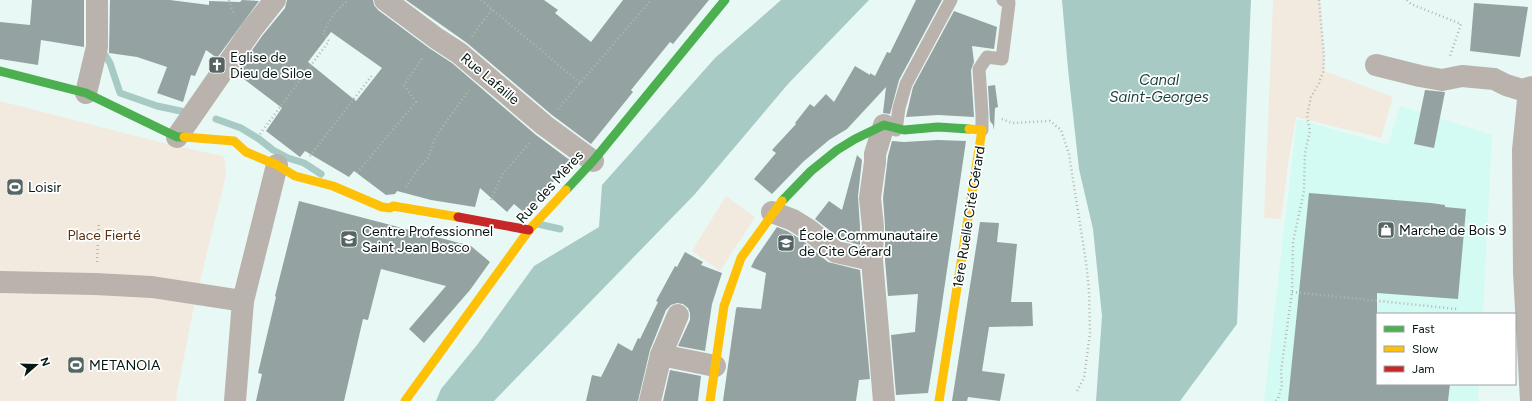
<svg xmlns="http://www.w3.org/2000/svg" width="1532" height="401" font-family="Figtree,sans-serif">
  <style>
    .built { fill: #d3faf3 }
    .green { fill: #f3eadf }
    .water { fill: #a8cac5 }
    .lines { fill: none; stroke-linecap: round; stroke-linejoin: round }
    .stream { stroke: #a8cac5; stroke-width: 7 }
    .building { fill: #94a3a1; fill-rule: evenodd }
    .path { stroke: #b4b6b2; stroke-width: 2.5; stroke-dasharray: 1 3; stroke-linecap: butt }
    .lane { stroke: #bab2ac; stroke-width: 13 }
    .street { stroke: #bab2ac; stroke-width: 22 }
    .fast { stroke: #4caf50; stroke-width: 9 }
    .slow { stroke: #ffc107; stroke-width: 9 }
    .jam { stroke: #c62828; stroke-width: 9 }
    .labels { text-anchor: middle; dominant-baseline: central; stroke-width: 3.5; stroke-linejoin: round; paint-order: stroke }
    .poi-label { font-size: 14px; fill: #051613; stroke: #fff; text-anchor: start }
    .street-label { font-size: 14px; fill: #051613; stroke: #fff }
    .park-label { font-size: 14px; fill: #5c3011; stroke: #fff }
    .water-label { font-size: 15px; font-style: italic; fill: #163f39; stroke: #fff }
  </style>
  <rect width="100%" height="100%" fill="#e8f8f5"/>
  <path class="built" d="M1400,106L1492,135L1483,314H1377V384H1479L1478,401H1264L1297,119L1388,145Z"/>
  <g class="green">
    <path d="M1273,0H1320L1325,71L1393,97L1381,138L1296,117L1288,164L1281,219L1264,218Z"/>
    <path d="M0,101L171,145L224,156L226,175L194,306L177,392L176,401H0Z"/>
    <path d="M726,196L755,217L720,271L692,251Z"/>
  </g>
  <g class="water">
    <path d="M781,0H869L788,84L695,194L494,401H436L441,389L477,345L534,266L599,227L602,185L715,58Z"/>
    <path d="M1062,0H1251L1237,324L1180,401H1096L1102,316L1093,229L1079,169L1068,69Z"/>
  </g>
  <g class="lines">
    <g class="stream">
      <path d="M102,50L110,63L120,93L157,106L190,113"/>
      <path d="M216,119L241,128L259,139L273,150L288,158L304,163L321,174"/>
      <path d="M538,224L560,229"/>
    </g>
  </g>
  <g class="building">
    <path d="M32,0H84V47L41,40L38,65L0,59V22L30,25Z"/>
    <path d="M110,0H170L209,5V1L240,2L242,0L259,1L217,58L206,50L195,76L191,75L183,102L157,93L167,67L137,57L109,53Z"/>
    <path d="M287,0H373L374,5L378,10L429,48L452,63L536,135L571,161L526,214L514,204L507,212L480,188L475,207L431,200L397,191L395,194L386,195L354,171L349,177L305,151L300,157L266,131L282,108L236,73L262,36L285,8ZM331,32L382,68L356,101L308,62Z"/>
    <path d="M406,0H544L558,10L555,13L591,42L623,0H709L673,44L670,42L631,90L633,92L591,144L552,115L467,43Z"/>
    <path d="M916,0H942L899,80L890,114L883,113L886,87L847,129L829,140L803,162L772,194L754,179L776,153L772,150L796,124L795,123L810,104L814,107L826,94L834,102L855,66L870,75V73L875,76L887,52L890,53Z"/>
    <path d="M1474,3L1528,7L1520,57L1470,51Z"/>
    <path d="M954,11L997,27L994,49L972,46L974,62L971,70L974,117L938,115L906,117L913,87Z"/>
    <path d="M995,85L998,107L995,108L994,130L993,125L990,121L988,86Z"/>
    <path d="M1425,90L1445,92L1434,148L1414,144Z"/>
    <path d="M938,140L966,141L938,331L928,393L896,395L891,335L915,332L918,294L888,296L885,260V226L883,198L888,156L892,141L904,142Z"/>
    <path d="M857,155L862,160L858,196L860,227V245L842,240L815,219L829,201L842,210Z"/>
    <path d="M1309,193L1431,203L1445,205V207L1466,209L1458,299L1377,293V384H1450L1448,401H1288Z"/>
    <path d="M299,201L471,246L490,262L470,290L424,343L409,329L446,286L381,269L368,320L363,319L344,401H256L262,374L258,373L276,297L275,296Z"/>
    <path d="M980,222L999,223L997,242L1017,244L1011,302H1032L1033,326L989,327L982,371L1005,374L1000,401L968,397L967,401H952Z"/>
    <path d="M777,227L787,231L802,240L828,262L860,270L870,379L859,380L856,401H723L736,309L737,307L761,309L766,273L751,267L755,259Z"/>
    <path d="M685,252L703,262L701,265L722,273L712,304L705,351L678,346L690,320V313L688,308L683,304L677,303L671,305L666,310L650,350L638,401H586L592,375L601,377L618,343L632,351L638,338L640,339L658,302L656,301L675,266L677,267Z"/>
    <path d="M670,370L701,376L698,401H663Z"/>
  </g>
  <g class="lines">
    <g class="path">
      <path d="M229,0L232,10L235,15"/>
      <path d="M481,0L580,83"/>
      <path d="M1407,0L1411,4L1461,24L1450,56"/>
      <path d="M472,36L492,9"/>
      <path d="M558,109L651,0"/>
      <path d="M1002,119L1012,123L1050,121L1061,130L1069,154L1086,262L1089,290L1090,333L1084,378L1076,393"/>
      <path d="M260,134L329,41L323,33L334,14L348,0"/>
      <path d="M310,156L373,74"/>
      <path d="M357,173L416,102L404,85L423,57"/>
      <path d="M406,187L418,169L428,158L434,141L439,132L469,90"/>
      <path d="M491,200L502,175L530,142"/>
      <path d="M97,262L99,222"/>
      <path d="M1292,292L1457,309"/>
      <path d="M1276,401L1278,399L1282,385L1281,371L1292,292L1293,242L1304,191L1305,153L1310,131L1307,116L1311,97L1319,83L1323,72L1324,55L1319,0"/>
    </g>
    <g class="lane">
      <path d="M896,130L899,108L906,84L951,0"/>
      <path d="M982,130V114L979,69L987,57L1002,59L1009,3L1003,0"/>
    </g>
    <g class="street">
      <path d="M385,0L436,38L459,53L544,125L593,161"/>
      <path d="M1376,65L1420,76L1442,80L1462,76L1494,79L1506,85L1522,90L1532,87"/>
      <path d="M86,93L97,47V0"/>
      <path d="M884,125L875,154V162L870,198L873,227L872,260L884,401"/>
      <path d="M177,137L252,29L275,0"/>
      <path d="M772,212L793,220L809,230L836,252L872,260"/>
      <path d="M0,282L95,284L152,287L243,301"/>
      <path d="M678,315L661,355L715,366"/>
      <path d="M235,401L243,301L277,165"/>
      <path d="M650,401L661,355"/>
      <path d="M1531,401L1524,272L1523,150L1528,100L1532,93"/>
    </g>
    <g class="fast">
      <path d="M0,71L86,93L177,137H184"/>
      <path d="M566,190L593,161L725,0"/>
      <path d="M782,201L811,171L837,150L855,139L884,125L904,130L938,127L969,129"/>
    </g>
    <g class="slow">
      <path d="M184,137L234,141L246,152L277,165L295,176L333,186L382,207L390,208L393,206L458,217"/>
      <path d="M405,401L529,230L566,190"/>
      <path d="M710,401L724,306L741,258L782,201"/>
      <path d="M939,401L982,130L969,129"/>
    </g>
    <path class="jam" d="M458,217L529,230"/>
  </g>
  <defs>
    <symbol id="church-square" viewBox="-11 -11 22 22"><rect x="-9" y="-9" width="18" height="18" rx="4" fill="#546562" stroke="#fff"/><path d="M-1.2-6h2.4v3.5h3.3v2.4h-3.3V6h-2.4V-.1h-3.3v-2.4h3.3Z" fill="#fff"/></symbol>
    <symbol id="stadium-square" viewBox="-11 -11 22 22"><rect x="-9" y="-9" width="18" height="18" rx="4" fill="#546562" stroke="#fff"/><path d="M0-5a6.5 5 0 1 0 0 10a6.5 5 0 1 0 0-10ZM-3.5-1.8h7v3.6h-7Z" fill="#fff"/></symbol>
    <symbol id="shop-square" viewBox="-11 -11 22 22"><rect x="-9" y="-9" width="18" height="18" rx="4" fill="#546562" stroke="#fff"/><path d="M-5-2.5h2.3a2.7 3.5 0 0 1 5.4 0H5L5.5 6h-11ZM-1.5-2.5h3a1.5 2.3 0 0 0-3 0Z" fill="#fff"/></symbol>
    <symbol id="school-square" viewBox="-11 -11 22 22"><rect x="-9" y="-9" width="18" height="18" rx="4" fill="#546562" stroke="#fff"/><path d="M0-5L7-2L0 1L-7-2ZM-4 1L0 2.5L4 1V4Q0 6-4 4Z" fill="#fff"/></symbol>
  </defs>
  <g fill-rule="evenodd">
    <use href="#church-square" x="207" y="55" width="20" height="20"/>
    <use href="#stadium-square" x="5" y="177" width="20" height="20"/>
    <use href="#shop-square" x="1376" y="220" width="20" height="20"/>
    <use href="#school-square" x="339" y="229" width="20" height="20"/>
    <use href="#school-square" x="776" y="233" width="20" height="20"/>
    <use href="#stadium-square" x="66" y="355" width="20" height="20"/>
  </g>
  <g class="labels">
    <g class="poi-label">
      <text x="230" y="57">Eglise de<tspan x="230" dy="16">Dieu de Siloe</tspan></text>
      <text x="28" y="187">Loisir</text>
      <text x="1399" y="230">Marche de Bois 9</text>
      <text x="362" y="231">Centre Professionnel<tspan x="362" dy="16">Saint Jean Bosco</tspan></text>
      <text x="799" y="235">École Communautaire<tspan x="799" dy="16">de Cite Gérard</tspan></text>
      <text x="89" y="365">METANOIA</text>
    </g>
    <g class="street-label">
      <text transform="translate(490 79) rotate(40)">Rue Lafaille</text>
      <text transform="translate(550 187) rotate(-48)">Rue des Mères</text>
      <text transform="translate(969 217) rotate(-81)">1ère Ruelle Cité Gérard</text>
    </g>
    <g class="park-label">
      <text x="104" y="235">Place Fierté</text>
    </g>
    <g class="water-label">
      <text x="1159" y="80">Canal<tspan x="1159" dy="17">Saint-Georges</tspan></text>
    </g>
  </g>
  <rect x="1376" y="313" width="140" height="72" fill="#ffffff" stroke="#9ba2a1"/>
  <rect x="1384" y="326" width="20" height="6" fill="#4caf50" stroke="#9ba2a1"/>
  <text x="1412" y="333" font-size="12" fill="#051613">Fast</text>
  <rect x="1384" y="346" width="20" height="6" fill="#ffc107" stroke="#9ba2a1"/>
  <text x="1412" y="353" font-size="12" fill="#051613">Slow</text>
  <rect x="1384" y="366" width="20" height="6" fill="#c62828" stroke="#9ba2a1"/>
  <text x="1412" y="373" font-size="12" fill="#051613">Jam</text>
  <g transform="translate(36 365) rotate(70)" stroke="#ffffff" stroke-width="3" paint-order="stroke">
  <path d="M0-3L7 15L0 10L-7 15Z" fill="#051613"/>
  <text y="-6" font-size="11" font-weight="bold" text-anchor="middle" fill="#051613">N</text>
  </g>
</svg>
